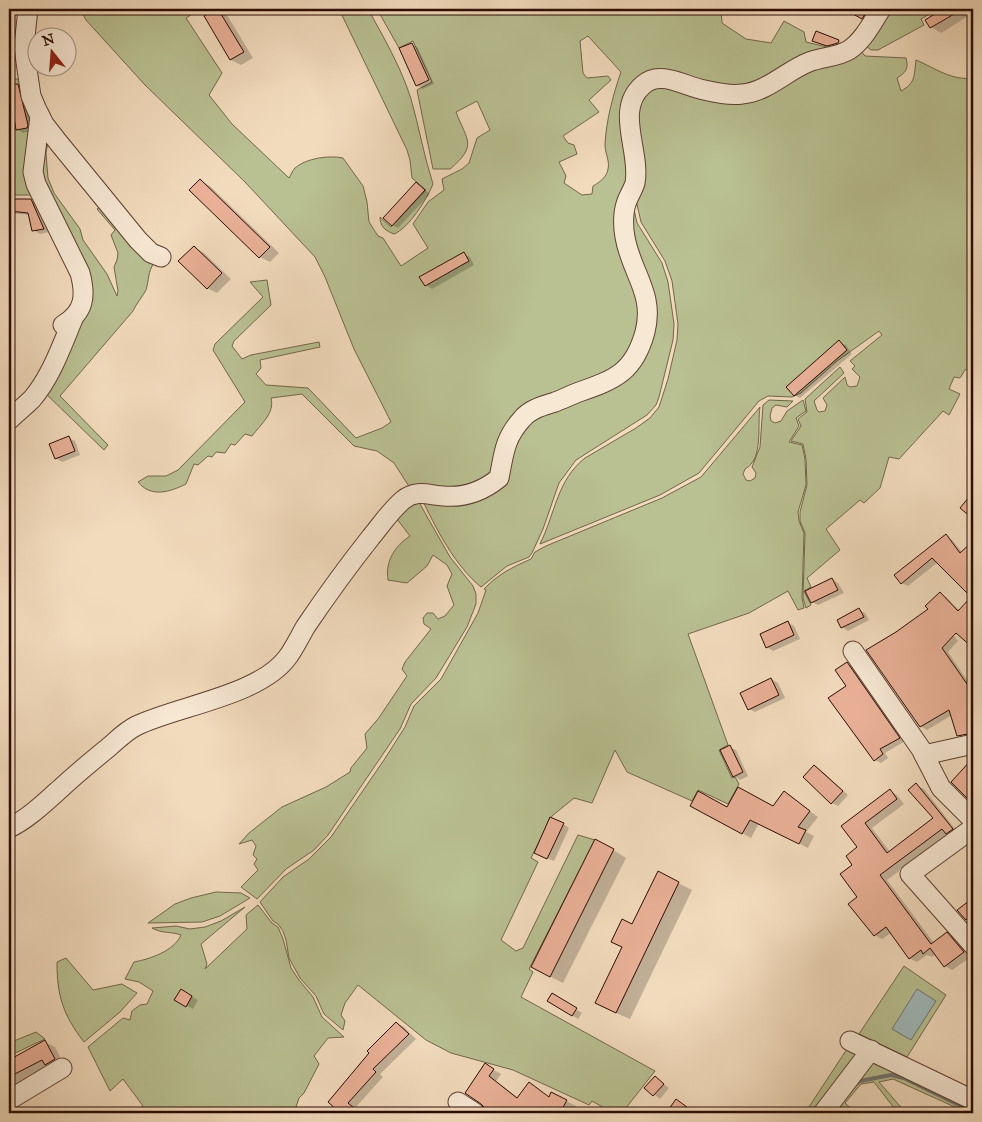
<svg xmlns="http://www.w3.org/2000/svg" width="982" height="1122" font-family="'IM FELL Great Primer',serif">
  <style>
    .green { fill: #b9c092; stroke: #72664a; fill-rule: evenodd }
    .water { fill: #9fb9bb; stroke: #717371 }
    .shadow { fill: #0003 }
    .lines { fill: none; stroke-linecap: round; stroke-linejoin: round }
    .stream { stroke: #717371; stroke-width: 4 }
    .building { fill: #eab198; stroke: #2b0b02 }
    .minor-casing { stroke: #5d3f31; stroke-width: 21 }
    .minor { stroke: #f7e8d4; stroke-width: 19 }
  </style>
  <rect width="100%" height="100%" fill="#f2dbbd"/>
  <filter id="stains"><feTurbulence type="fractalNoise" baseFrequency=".004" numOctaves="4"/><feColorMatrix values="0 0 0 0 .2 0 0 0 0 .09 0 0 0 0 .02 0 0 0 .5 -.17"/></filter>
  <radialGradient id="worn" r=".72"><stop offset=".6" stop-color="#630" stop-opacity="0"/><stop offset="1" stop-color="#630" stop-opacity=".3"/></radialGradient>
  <g class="green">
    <path d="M80,9H195L197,11L186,18L222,73L209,95L232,124L289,178C291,175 292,171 295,168C306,158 330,155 343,158L363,186L367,202L369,222L378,236L383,238L401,266L428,248L413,224L428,202L444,190L442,179L462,169L469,163L477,138L490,130L477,101L456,112C467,141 478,145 450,169H433L417,90L432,82L413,41L399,48L377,9H721L722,23L746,39L771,43L784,21L804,32L806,42L840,50L750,89L642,79L628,195L638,290L640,330L621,368L545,400L486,486L412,491L394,463L377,451L354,446L302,394L271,398C275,413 261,424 252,436L245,434L235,445L231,444L225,453L216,452L212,457L208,456L198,465L194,464L186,484C170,492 151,498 138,482L148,476H166L178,470L245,402L213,350L215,344L263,297L250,282L267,280L271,305L234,341L232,346L242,359L251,355L319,342L320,347L260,360L261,368L256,374L266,385L308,388L356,438L382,428L391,422L354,349L325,277L315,257L245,182L145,85L86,20ZM588,36L621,72C613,95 606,121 605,145C605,153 610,161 608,169C607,177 600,182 593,186L592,194L582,195L564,183L566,176L559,162L577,154L574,145L568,143L563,136L599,112L589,100L611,80L608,76L587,78L583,73L580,41Z"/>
    <path d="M339,9H368C384,38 401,67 411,99C419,127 424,156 433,184C427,199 409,228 394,234C386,231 380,227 380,217L391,227L426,190L412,178L410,160L407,150Z"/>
    <path d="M886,9H938L921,19L924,25L878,50H871L866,46Z"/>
    <path d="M858,47L865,56L906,58C909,69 906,72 897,78L901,91C916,83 914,75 916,60C935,68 952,81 973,78V366L965,370L960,378L954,377L949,389L960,394L949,415L943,411L899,459L889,457L880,488L864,503L860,500L826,529L840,550L807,578L811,587L804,591L811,605L806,608L803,598L805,533L800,521V512L807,485L806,459L803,444L791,441L801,426L798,419L807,412L805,399L840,367L844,373L814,401L817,410L819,412L825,411L827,405L823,398L845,377L847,385L850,387L857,386L860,377L852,369L855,366L850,361L882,335L879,331L837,361L801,393L792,397L768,396L759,401L699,473L660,495L540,544C555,514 557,480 585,458L636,428L650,418L659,407L668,379L677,340L678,324L672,281L665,261L641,222L636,200L633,116L651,82L730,98Z"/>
    <path d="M9,79H25L33,113L37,195H9Z"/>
    <path d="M49,136L46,153L47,166L48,178L54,193L80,229L83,240L107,274L117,296L118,291L114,267L117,260L118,253L111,235L115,230L97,209L102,205L144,260L154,263C148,271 149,280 146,290C143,296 136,304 133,311L60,396L108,445L104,450L42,390L89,302L43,189L40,143Z"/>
    <path d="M632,200L637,223L662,263L668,282L674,324L673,340L659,397L656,405L647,415L576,460L559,483L543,529L532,553L529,557L507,566L481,587C455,566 435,527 421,497L480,496L518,428L590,392L647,338L630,251Z"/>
    <path d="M769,400L793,401L787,407L776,405L772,408L770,416L771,421L775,423L781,421L787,411L803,400L806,411L796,418L799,426L789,442L802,445L805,459L806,485L798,512L799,521L804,533L802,598L804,608L798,610L788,591L749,613L688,634L728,745L719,750L732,778L735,777L739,784L728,804L698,790L692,801L627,772L615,750L592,803L574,798L552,816L531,858L538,862L501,940L516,951L523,948L578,835L595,840L529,969L533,972L521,997L655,1071L622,1113H613L592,1101L589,1105L513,1070L451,1053L426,1040L358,985L345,1003L341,1015L345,1021L343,1030L324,1014L316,996L300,978L289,958L286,940L283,931L278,924L273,921L260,902L283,877L309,859L331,837L384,760L405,727L414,706L441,679L478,613L486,590L484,589C498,574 513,567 531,559L535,552L546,546L662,498L701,477L760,407C757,425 764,459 745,469L743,474L746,480L750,481L755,478L756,473L752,467L760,447L763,405Z"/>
    <path d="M416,497L450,557L473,586L476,594V604L467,627L436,678L411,704L400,729L328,835L314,850L286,869L257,899L241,887L258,870L254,864L257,859L253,855L256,846L252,840L239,844L249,833L282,807L326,787L350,772L351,768L367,748L365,734L378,719L407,676L402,669L405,662L431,629L424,624L423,618L427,613H433L438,619L445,616L454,605L447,586L452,574L447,565L433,555L427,566L407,583L388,580C385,561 395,546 410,536L393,514Z"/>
    <path d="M216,892L241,893L250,898L220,916L202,922L148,923L175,904L191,898Z"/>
    <path d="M258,905L272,923L278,927L283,939L291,968L299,980L313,997L322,1017L344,1037L328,1038L314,1056L319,1064L304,1093L299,1098L294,1113H134L143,1106L123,1079L110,1091L88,1047L123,1018L130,1020L132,1011L140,1005L147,1004L153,991L139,982L125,979L134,962C150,959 174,951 181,935C170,931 163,934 152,928L176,926L190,929L205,927L221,921L245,907L201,944L207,964L205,969L247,929L246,915Z"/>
    <path d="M66,958L93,990L122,984L137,993L120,1012L84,1042C63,1015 57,996 57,962Z"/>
    <path d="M904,966L946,995L907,1057L859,1034Z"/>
    <path d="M36,1032L45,1039L9,1056V1043Z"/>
    <path d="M847,1049L860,1056L818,1113H805Z"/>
    <path d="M871,1058L973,1103V1111L904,1078L891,1074L860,1080L854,1085Z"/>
    <path d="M891,1076L904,1079L973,1113H968L893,1079L879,1082L906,1113H898L874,1082L861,1084L845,1103L856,1113H846L842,1110L839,1113H836L855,1086L861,1081Z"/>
  </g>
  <path class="water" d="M917,989L936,1001L911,1040L892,1029Z"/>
  <g class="shadow">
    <path d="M217,9L227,15L253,58L241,65L231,60L205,17Z"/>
    <path d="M846,9H882L872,23Z"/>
    <path d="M946,9H973V13L941,33L931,27L927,20Z"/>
    <path d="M816,33L839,41L845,44L834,49L820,44L814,40Z"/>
    <path d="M412,44L418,48L434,84L423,89L417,85Z"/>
    <path d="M18,85L24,88L33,131L23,133L17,129Z"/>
    <path d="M200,181L210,186L279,253L270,262L260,257Z"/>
    <path d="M416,183L430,194L398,228L392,225Z"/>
    <path d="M9,200L31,201L37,204L49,232L40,234L33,230L30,215L9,213Z"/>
    <path d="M194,247L204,253L231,279L217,293L207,288Z"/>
    <path d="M464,254L470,257L474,265L432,289L426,285Z"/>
    <path d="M839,342L846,345L852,354L800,398L794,395Z"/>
    <path d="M69,438L75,441L80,455L62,462L56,458Z"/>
    <path d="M946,536L952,540L962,552L973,543V646L957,632L953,635L958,641L948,652L969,683L973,681V737L964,739L958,735L952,715L927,730L920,726L897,633L930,609L940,593L946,597L960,611L972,596L938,562L908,586L902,583Z"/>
    <path d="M832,579L838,583L844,593L818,605L812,602Z"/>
    <path d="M859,610L865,613L869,620L848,631L842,627Z"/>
    <path d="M788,623L794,626L800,639L773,651L767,647Z"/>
    <path d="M847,664L853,667L905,741L885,753L888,758L881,763L875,760L847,686Z"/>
    <path d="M771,679L778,683L785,698L755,712L749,709Z"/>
    <path d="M729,747L736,750L748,776L740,780L734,776Z"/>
    <path d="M815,766L821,770L848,795L838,806L832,803Z"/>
    <path d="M916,785L924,789L959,834L954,837L949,834L887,880L934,943L947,934L954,938L971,957L952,970L945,966L936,954L932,957L927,955L917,962L909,958L891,933L882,939L875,935L858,898L854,865L859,847L843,826L890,791L897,795L904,804L872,828L890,852L935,819Z"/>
    <path d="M784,793L818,817L806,832L814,836L808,848L759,823L751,838L701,811L773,807Z"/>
    <path d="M563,824L569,828L554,861L542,856Z"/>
    <path d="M613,850L626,858L563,983L545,974Z"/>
    <path d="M658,873L692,890L630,1019L609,1010L623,948L613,942L633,926Z"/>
    <path d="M973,900V923L967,919L959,911Z"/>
    <path d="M181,990L198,1000L193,1009L176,1000Z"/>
    <path d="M552,994L582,1013L578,1019L548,1001Z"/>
    <path d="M396,1023L404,1027L416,1039L380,1074L383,1077L355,1108L360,1113H341L329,1102Z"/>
    <path d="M45,1042L55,1047L64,1065L50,1066L9,1087V1061Z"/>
    <path d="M492,1069L501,1074L496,1081L518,1098L548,1097L535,1113H487L486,1108L467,1093Z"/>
    <path d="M655,1077L669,1088L660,1099L646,1088Z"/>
    <path d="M552,1094L576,1106L572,1113H542Z"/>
    <path d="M399,1109L405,1112L406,1113H396Z"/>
  </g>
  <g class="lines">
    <path class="stream" d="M855,1085L860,1081L891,1075L904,1078L973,1112"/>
  </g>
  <g class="building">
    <path d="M216,9H218L244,52L230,60L204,16Z"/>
    <path d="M844,9H868L862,19Z"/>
    <path d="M943,9H963L930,28L925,20Z"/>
    <path d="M816,31L839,40L838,43L827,46L812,41Z"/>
    <path d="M412,43L429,80L416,86L399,48Z"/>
    <path d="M18,84L28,125L27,128L16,130L9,85Z"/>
    <path d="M200,179L270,247L259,258L189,190Z"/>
    <path d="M416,182L425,190L392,226L383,218Z"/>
    <path d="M9,199H31L44,229L32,231L28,213L9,211Z"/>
    <path d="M194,246L222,273L207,289L178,261Z"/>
    <path d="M464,252L469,261L425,286L419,277Z"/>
    <path d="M839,340L847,350L794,396L786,387Z"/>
    <path d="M69,436L75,451L55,459L49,444Z"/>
    <path d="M973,492V519L960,508Z"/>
    <path d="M946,534L960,553L973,541V648L956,633L942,648L967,684L973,679V733L957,736L949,710L920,727L866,650L896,632L928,609L925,606L940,592L958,611L971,597L932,558L901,584L894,575Z"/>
    <path d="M832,578L838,590L811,603L805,591Z"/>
    <path d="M859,608L864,617L841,628L837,620Z"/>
    <path d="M788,621L794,635L766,648L760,634Z"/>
    <path d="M847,662L900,738L880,749L883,754L874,761L828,698L846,686L835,670Z"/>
    <path d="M771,678L779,695L748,710L740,693Z"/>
    <path d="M730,745L743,772L733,777L720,750Z"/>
    <path d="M973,758V804L951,782Z"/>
    <path d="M814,765L843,791L831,804L803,777Z"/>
    <path d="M916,783L953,829L946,834L942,829L880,875L931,944L947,932L964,952L944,967L930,948L923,954L921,950L909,959L886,927L874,936L848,904L857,897L840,874L852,865L846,856L857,847L841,826L890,789L897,799L865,823L887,853L933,818L908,790Z"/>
    <path d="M738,787L773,806L784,791L810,811L798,827L806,830L799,844L750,820L742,834L690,806L698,791L727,807Z"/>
    <path d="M550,817L564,823L547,859L534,853Z"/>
    <path d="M595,839L614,849L550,977L531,967Z"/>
    <path d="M658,871L679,882L616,1013L595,1003L622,947L611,942L622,919L632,924Z"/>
    <path d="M973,898V914L966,920L957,910Z"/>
    <path d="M181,989L192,996L186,1007L174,1000Z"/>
    <path d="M552,993L577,1008L572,1016L547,1001Z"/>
    <path d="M396,1022L409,1034L373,1069L376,1072L348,1103L354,1108L349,1113H340L328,1102L369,1053L367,1051Z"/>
    <path d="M45,1040L55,1059L45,1065L42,1060L9,1077V1060Z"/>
    <path d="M485,1063L494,1069L489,1076L517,1098L529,1082L549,1097L551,1092L567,1100L560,1113H486L485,1108L481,1104L465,1093Z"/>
    <path d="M655,1076L664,1084L653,1096L644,1088Z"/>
    <path d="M676,1099L695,1113H666Z"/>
  </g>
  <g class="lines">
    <defs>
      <g id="minor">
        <path d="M28,9L24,46L26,62L31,96L37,110L44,124L58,142L138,240L151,253L161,257"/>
        <path d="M40,116L33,172L36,184L80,273C86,295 85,312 63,325"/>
        <path d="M9,420C16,413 25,406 32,399C51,377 62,345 73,319"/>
        <path d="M853,651L921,749L941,788L973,820"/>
        <path d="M924,755L973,744"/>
        <path d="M9,828C28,819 44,803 60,789C76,774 92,761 109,747C117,740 126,731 136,726C177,706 258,696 287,658C294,649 300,636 306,626C327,595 348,566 371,537C381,525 391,510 403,500C416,489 429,495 443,496C464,498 483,491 499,478C504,454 504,439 522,419C530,409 543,406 555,402C563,399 571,395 579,392C616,379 634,372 645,332C655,293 631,273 625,237C623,227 623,213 626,204C628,197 633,190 635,183C641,151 614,110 643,85C659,70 683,85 700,89C713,92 729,96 742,94C767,92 786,71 809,62C822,57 838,57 849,50C863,41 872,23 881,9"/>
        <path d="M973,828L910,874L973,945"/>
        <path d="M850,1041L973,1100"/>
        <path d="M9,1100L62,1068"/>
        <path d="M458,1102L475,1113"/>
        <path d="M823,1113L871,1050"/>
      </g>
    </defs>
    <use href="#minor" class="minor-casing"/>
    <use href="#minor" class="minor"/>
  </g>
  <rect width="982" height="1122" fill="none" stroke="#f2dbbd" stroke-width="30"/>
  <rect x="10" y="10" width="962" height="1102" fill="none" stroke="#2b0b02" stroke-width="2.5"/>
  <rect x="15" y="15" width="952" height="1092" fill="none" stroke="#2b0b02"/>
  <g transform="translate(52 52) rotate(343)"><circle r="24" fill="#f7e8d4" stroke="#a59080"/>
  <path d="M0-4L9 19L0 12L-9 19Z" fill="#8f2418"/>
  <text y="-8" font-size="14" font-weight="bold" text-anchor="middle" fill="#2b0b02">N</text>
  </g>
  <rect width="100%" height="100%" filter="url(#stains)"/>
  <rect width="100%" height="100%" fill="url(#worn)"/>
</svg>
